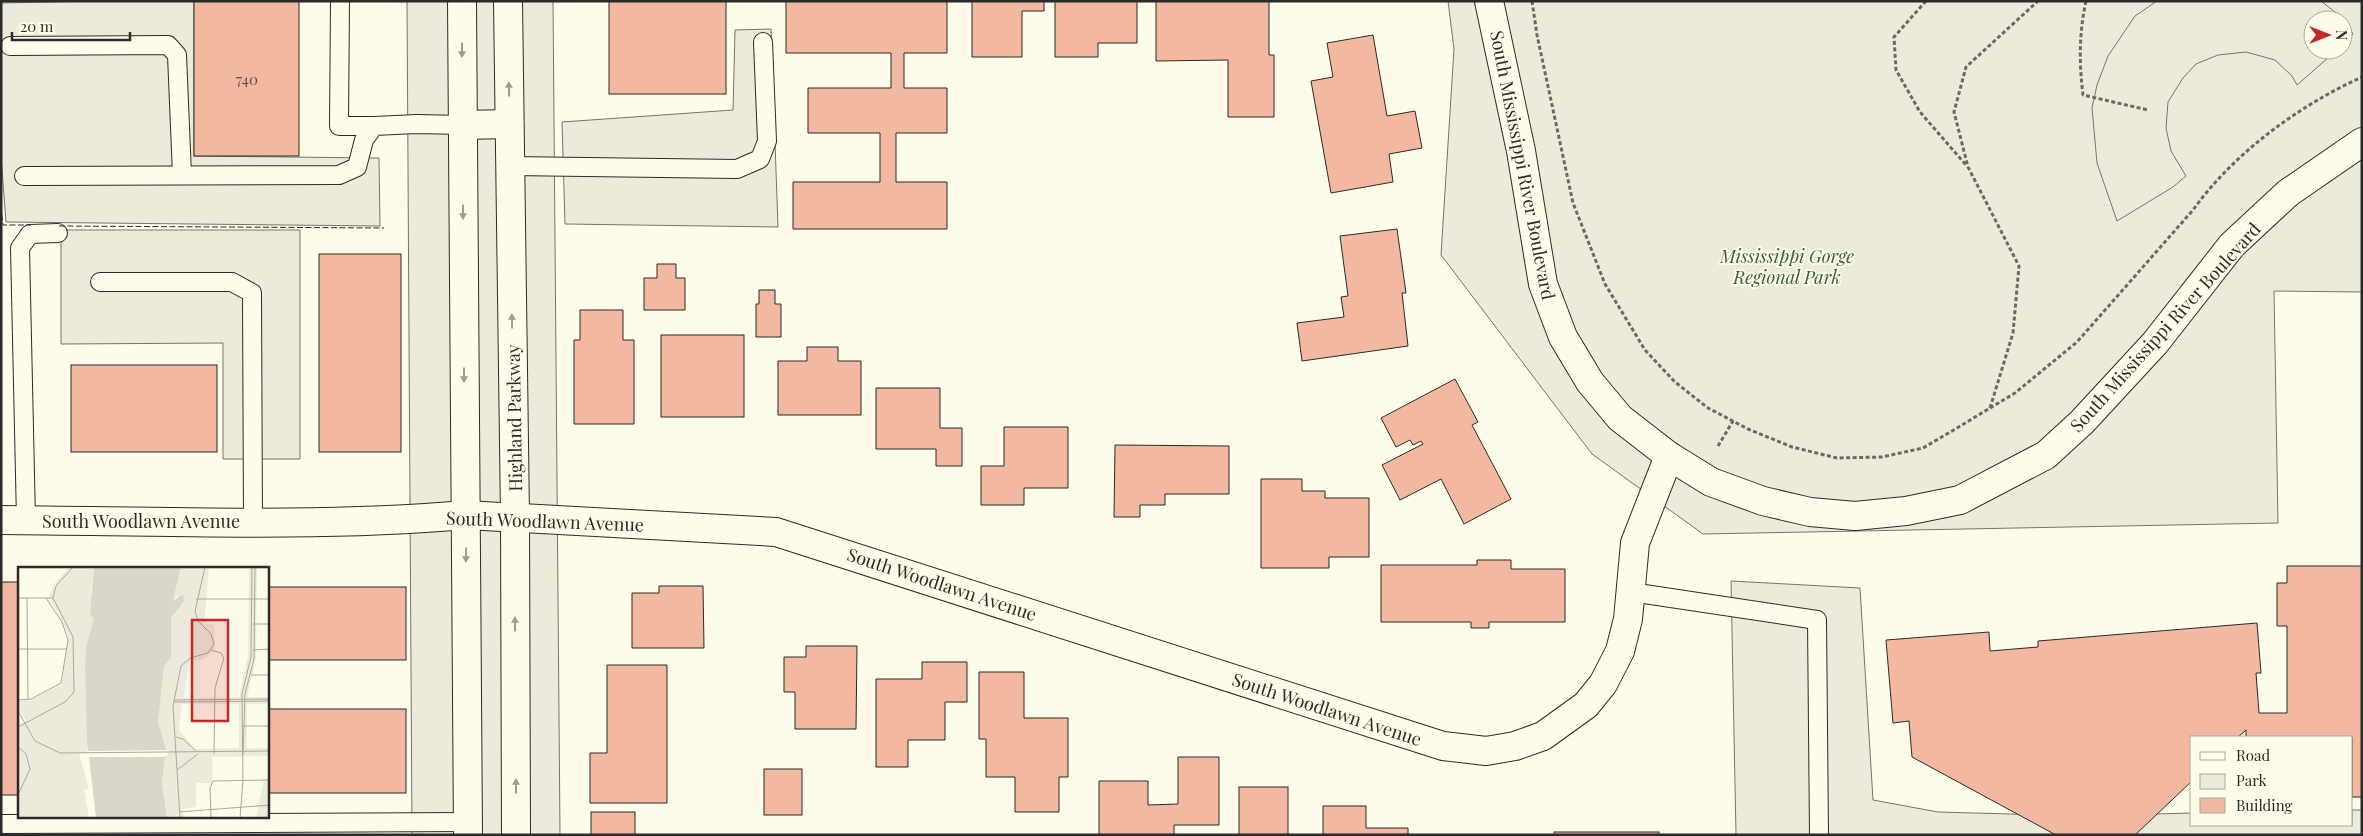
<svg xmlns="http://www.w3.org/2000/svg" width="2363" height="836" font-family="'Playfair Display',serif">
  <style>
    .green { fill: #ecebdb; stroke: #74746e; fill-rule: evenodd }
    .parking { fill: #eceadb; stroke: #74746e }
    .building { fill: #f2b8a0; stroke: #2b2b2b }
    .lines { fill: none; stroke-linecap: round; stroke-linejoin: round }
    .service-casing { stroke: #2b2b2b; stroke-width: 20 }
    .minor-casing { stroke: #2b2b2b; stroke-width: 30 }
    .tertiary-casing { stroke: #2b2b2b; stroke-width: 30 }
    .path { stroke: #6a6964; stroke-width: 3; stroke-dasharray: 4 2.5; stroke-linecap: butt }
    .service { stroke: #fdfbea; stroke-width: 18 }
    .minor { stroke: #fdfbea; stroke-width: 28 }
    .tertiary { stroke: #fdfbea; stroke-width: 28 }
    .fence { stroke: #2b2b2b; stroke-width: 1; stroke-dasharray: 6 2.5; stroke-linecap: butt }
    .oneway { fill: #9e9d94 }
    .labels { text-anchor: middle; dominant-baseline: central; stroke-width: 4; stroke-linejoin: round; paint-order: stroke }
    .number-label { font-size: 15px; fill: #5d4e48 }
    .street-label { font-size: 18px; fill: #2b2b2b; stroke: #fdfbea }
    .park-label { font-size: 18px; font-style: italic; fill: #34623c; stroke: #fdfbea }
    .inset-road { fill: none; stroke: #a9a89e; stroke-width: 1 }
    .view { fill: #c62828; fill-opacity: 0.15; stroke: #c62828; stroke-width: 2.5 }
    .inset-edge { fill: none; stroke: #2b2b2b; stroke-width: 2.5 }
  </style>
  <rect width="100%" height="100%" fill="#fdfbea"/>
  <g class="green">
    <path d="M407,1H553L560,835H412Z"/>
    <path d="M1448,1H2362V292L2274,291L2278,523L1703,534L1592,454L1441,255L1454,49ZM2313,20H2343V50H2313Z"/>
  </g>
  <g class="parking">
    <path d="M92,1H194V156L379,158L380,226L6,222L1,156V3Z"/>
    <path d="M2157,1H2321L2345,20L2353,34L2343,44V20H2313V50H2337L2297,85L2292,76L2275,60L2246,52L2218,55L2196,64L2183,78L2168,102L2166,128L2171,151L2186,176L2173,187L2117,221L2097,163L2092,108L2097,85L2108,56L2135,16Z"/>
    <path d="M771,29L778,227L565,224L562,122L733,110L735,30Z"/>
    <path d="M61,230H300V459H223V343L61,344Z"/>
    <path d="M1731,581L1860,588L1873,800L1938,812L2083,816L2192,813V825H2352V810H2362V835H1736Z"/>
  </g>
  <g class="building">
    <rect x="194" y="1" width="105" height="155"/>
    <rect x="609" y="1" width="117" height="93"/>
    <path d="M786,1H947V53H904V88H947V133H896V182H947V229H793V182H880V133H808V88H891V53H786Z"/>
    <path d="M972,1H1044V11H1022V57H972Z"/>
    <path d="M1055,1H1137V43H1098V57H1055Z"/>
    <path d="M1156,1H1269V55H1274V117H1228V60L1156,61Z"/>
    <path d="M1373,35L1387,116L1415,111L1422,148L1389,154L1393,182L1331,193L1311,81L1333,77L1327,43Z"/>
    <path d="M1397,229L1406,293H1402L1408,346L1302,361L1297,323L1344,317L1341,297L1348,296L1340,236Z"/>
    <rect x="319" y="254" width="82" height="198"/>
    <path d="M657,264H676V278H685V310H644V278H657Z"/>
    <path d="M759,290H775V304H781V337H756V304H759Z"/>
    <path d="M580,310H623V340H634V424H574V340H580Z"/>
    <rect x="661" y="335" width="83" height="82"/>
    <path d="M807,347H838V361H861V415H778V361H807Z"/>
    <rect x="71" y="365" width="146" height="87"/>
    <path d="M1455,379L1478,422L1472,425L1511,499L1464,524L1441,479L1400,500L1382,465L1423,444L1421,441L1413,445L1410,440L1396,447L1381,418Z"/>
    <path d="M876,388H940V428H962V466H936V449H876Z"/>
    <path d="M1004,427H1068V488H1024V505H981V466H1004Z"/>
    <path d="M1115,445L1229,446V494H1165V505H1140V517H1114Z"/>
    <path d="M1261,479H1302V491H1325V498H1369V557H1329V568H1261Z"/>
    <path d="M1477,560H1511V569H1565V622H1489V628H1471V622H1381V565H1477Z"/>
    <path d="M2287,566H2362V797H2352V737H2246V730L2238,737H2192V781L2135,835H2056L1912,757L1909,721L1893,723L1886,640L1989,632L1990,651L2038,647V641L2257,623L2261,673H2256L2259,713H2287V626H2277V583H2287Z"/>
    <rect x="1" y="582" width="18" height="213"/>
    <path d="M659,586H703L704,648H632V593H659Z"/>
    <rect x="268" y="587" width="138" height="73"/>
    <path d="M806,646H857L856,729H795V692H784V657H806Z"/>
    <path d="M922,662H967V702H945V740H908V767H876V679H922Z"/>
    <path d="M607,665H667V803H590V753H607Z"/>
    <path d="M979,672H1024V718H1068V777H1059V812H1015V777H986V739H979Z"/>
    <rect x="268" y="709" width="138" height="84"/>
    <path d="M1178,757H1219V825H1174V835H1099V781H1148V805L1178,804Z"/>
    <rect x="764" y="769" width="38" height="46"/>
    <rect x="1239" y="787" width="49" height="48"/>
    <path d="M1323,806H1366V828H1408V835H1323Z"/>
    <rect x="591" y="812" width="44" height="23"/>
    <rect x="1554" y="832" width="105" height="3"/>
  </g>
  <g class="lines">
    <defs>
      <g id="service">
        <path d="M340,1L339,126H374"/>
        <path d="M10,46L168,45L177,55L182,175"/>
        <path d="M510,166L737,169L760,159L767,141L763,42"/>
        <path d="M24,176L339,175L357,167L364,140L374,126L417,124L462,125"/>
        <path d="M100,282H232L252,293L253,522"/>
        <path d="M26,520L20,248L30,234L58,233"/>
        <path d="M1631,592L1817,620L1819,835"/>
        <path d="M1,824L468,822"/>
      </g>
      <path id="minor" d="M1,520C156,521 312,528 466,515L776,532L1443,746L1486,751L1515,746L1543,736L1586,705L1603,684L1620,651L1628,619L1635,543L1669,456"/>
      <g id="tertiary">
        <path d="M462,1L468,835"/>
        <path d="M508,1L515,517L516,835"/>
        <path d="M1489,1L1521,151L1543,284L1563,337L1590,382L1620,418L1669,456L1711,482L1763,501L1810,512L1855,516L1906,511L1960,500L2046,455L2082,422L2155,343L2232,245L2288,193L2362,142"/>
        <path d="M462,125L509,124"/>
      </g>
    </defs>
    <use href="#service" class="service-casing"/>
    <use href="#minor" class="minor-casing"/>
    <use href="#tertiary" class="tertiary-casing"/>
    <g class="path">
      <path d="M1532,1L1537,35L1573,203L1605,284L1645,350L1675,382L1708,408L1748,429L1792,447L1837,458L1882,457L1923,448L1957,428L2015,393L2077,342L2193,210C2234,153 2298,106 2362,77"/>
      <path d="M1926,1L1894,37L1896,70L1920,112L1966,165"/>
      <path d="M2086,1C2079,33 2079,63 2083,95L2148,110"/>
      <path d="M1990,408L2013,333L2019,266L1968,167L1954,112L1966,67L2038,1"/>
      <path d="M1718,446L1733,421"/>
    </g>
    <use href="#service" class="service"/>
    <use href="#minor" class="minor"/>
    <use href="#tertiary" class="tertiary"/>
    <g class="fence">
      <path d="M1,206L3,225H31"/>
      <path d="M59,226L384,228"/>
    </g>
  </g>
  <defs><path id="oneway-solid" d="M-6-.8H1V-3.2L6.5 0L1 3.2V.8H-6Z" transform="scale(1.25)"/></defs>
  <g class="oneway">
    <use href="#oneway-solid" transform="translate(462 50) rotate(90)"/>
    <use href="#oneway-solid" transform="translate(509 89) rotate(-91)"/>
    <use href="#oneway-solid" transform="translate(463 212) rotate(90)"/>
    <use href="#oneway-solid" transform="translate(512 321) rotate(-91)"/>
    <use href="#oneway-solid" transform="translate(464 375) rotate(90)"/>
    <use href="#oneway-solid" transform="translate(466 555) rotate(91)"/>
    <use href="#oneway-solid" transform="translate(515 624) rotate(-90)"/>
    <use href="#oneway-solid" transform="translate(516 786) rotate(-90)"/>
  </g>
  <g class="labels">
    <g class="number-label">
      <text x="247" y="79">740</text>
    </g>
    <g class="street-label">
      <text transform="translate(1523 165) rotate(79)">South Mississippi River Boulevard</text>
      <text transform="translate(2165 327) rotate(-48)">South Mississippi River Boulevard</text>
      <text transform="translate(514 418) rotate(-91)">Highland Parkway</text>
      <text x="141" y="521">South Woodlawn Avenue</text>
      <text transform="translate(545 521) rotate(2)">South Woodlawn Avenue</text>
      <text transform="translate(942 584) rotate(18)">South Woodlawn Avenue</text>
      <text transform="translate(1327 709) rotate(18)">South Woodlawn Avenue</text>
    </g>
    <g class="park-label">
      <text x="1787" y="256">Mississippi Gorge<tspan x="1787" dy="21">Regional Park</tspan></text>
    </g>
  </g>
  <g transform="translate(18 567)">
    <rect width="251" height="251" fill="#fdfbea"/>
    <path d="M51,0H76L73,23L77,52L68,80L67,98L71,186H61L71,222H66L71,251H0V151L3,157L8,154L0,142V134L12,133L44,117L50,68L31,29L37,16ZM163,0H191L186,57H196L197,82L185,93L171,94L166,131L221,130L230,89L231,0H239L238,91L229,130H251V137H229V181H251V189L194,190L195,216H178V240L163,242L167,251H149L144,216L148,182L140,155L146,100L153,90V51L161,40L160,29L155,34ZM164,137H221V181L177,182L161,163ZM246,212H251V251H238Z" fill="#ecebdb" fill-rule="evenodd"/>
    <path d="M76,0H163L155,34L165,27L166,34L153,51V90L146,100L140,155L148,182L144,216L149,251H78L69,172L67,98L68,80L76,52L72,46Z" fill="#d8d7c9"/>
    <path d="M68,183L70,184L151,183L149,189L145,190H70Z" fill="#fdfbea"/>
    <path class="inset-road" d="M0,31H35M9,31L10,132M178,32H252M235,57H252M0,82H48M193,83L203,86L206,91L197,121L196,187M235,83L252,82M233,108H252M0,133L13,132L43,116L50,73L44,55L28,31M156,133L252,132M156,135L252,134M0,144L17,174L42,186L252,184M225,159H252M0,160L47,135L56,125L55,70L35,31L38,19L55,0M158,170L165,172L179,185M0,180L8,187L12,202L0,228M225,188L227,127L236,92L237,0M159,203L180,187M161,245L252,238M162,251L155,139L163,99L172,91L190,86L196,77L193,67L180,54L177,44L187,0M193,251L192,221L195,214L252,213M222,251L225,213L224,127L233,90L234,0"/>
    <path class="view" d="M174,53H210V154H174Z"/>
    <rect width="251" height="251" class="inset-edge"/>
  </g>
  <rect width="2363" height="836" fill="none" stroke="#2b2b2b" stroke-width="5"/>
  <rect x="2190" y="736" width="162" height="90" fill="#fdfbea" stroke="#a9a89e"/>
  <rect x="2200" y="752" width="25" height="8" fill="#fdfbea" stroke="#a9a89e"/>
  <text x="2236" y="761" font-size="15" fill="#2b2b2b">Road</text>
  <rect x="2200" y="774" width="25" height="15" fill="#ecebdb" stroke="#a9a89e"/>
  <text x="2236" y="786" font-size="15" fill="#2b2b2b">Park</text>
  <rect x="2200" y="798" width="25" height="15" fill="#f2b8a0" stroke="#a9a89e"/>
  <text x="2236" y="811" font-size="15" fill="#2b2b2b">Building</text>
  <g transform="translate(2328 35) rotate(90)"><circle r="24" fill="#fdfbea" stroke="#a9a89e"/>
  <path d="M0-4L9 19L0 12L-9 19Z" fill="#c62828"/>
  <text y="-8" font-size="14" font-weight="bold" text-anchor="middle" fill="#2b2b2b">N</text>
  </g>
  <path d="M12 32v8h118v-8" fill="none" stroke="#2b2b2b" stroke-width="2.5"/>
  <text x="20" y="32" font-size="15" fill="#2b2b2b" stroke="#fdfbea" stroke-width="4" paint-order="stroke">20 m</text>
</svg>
